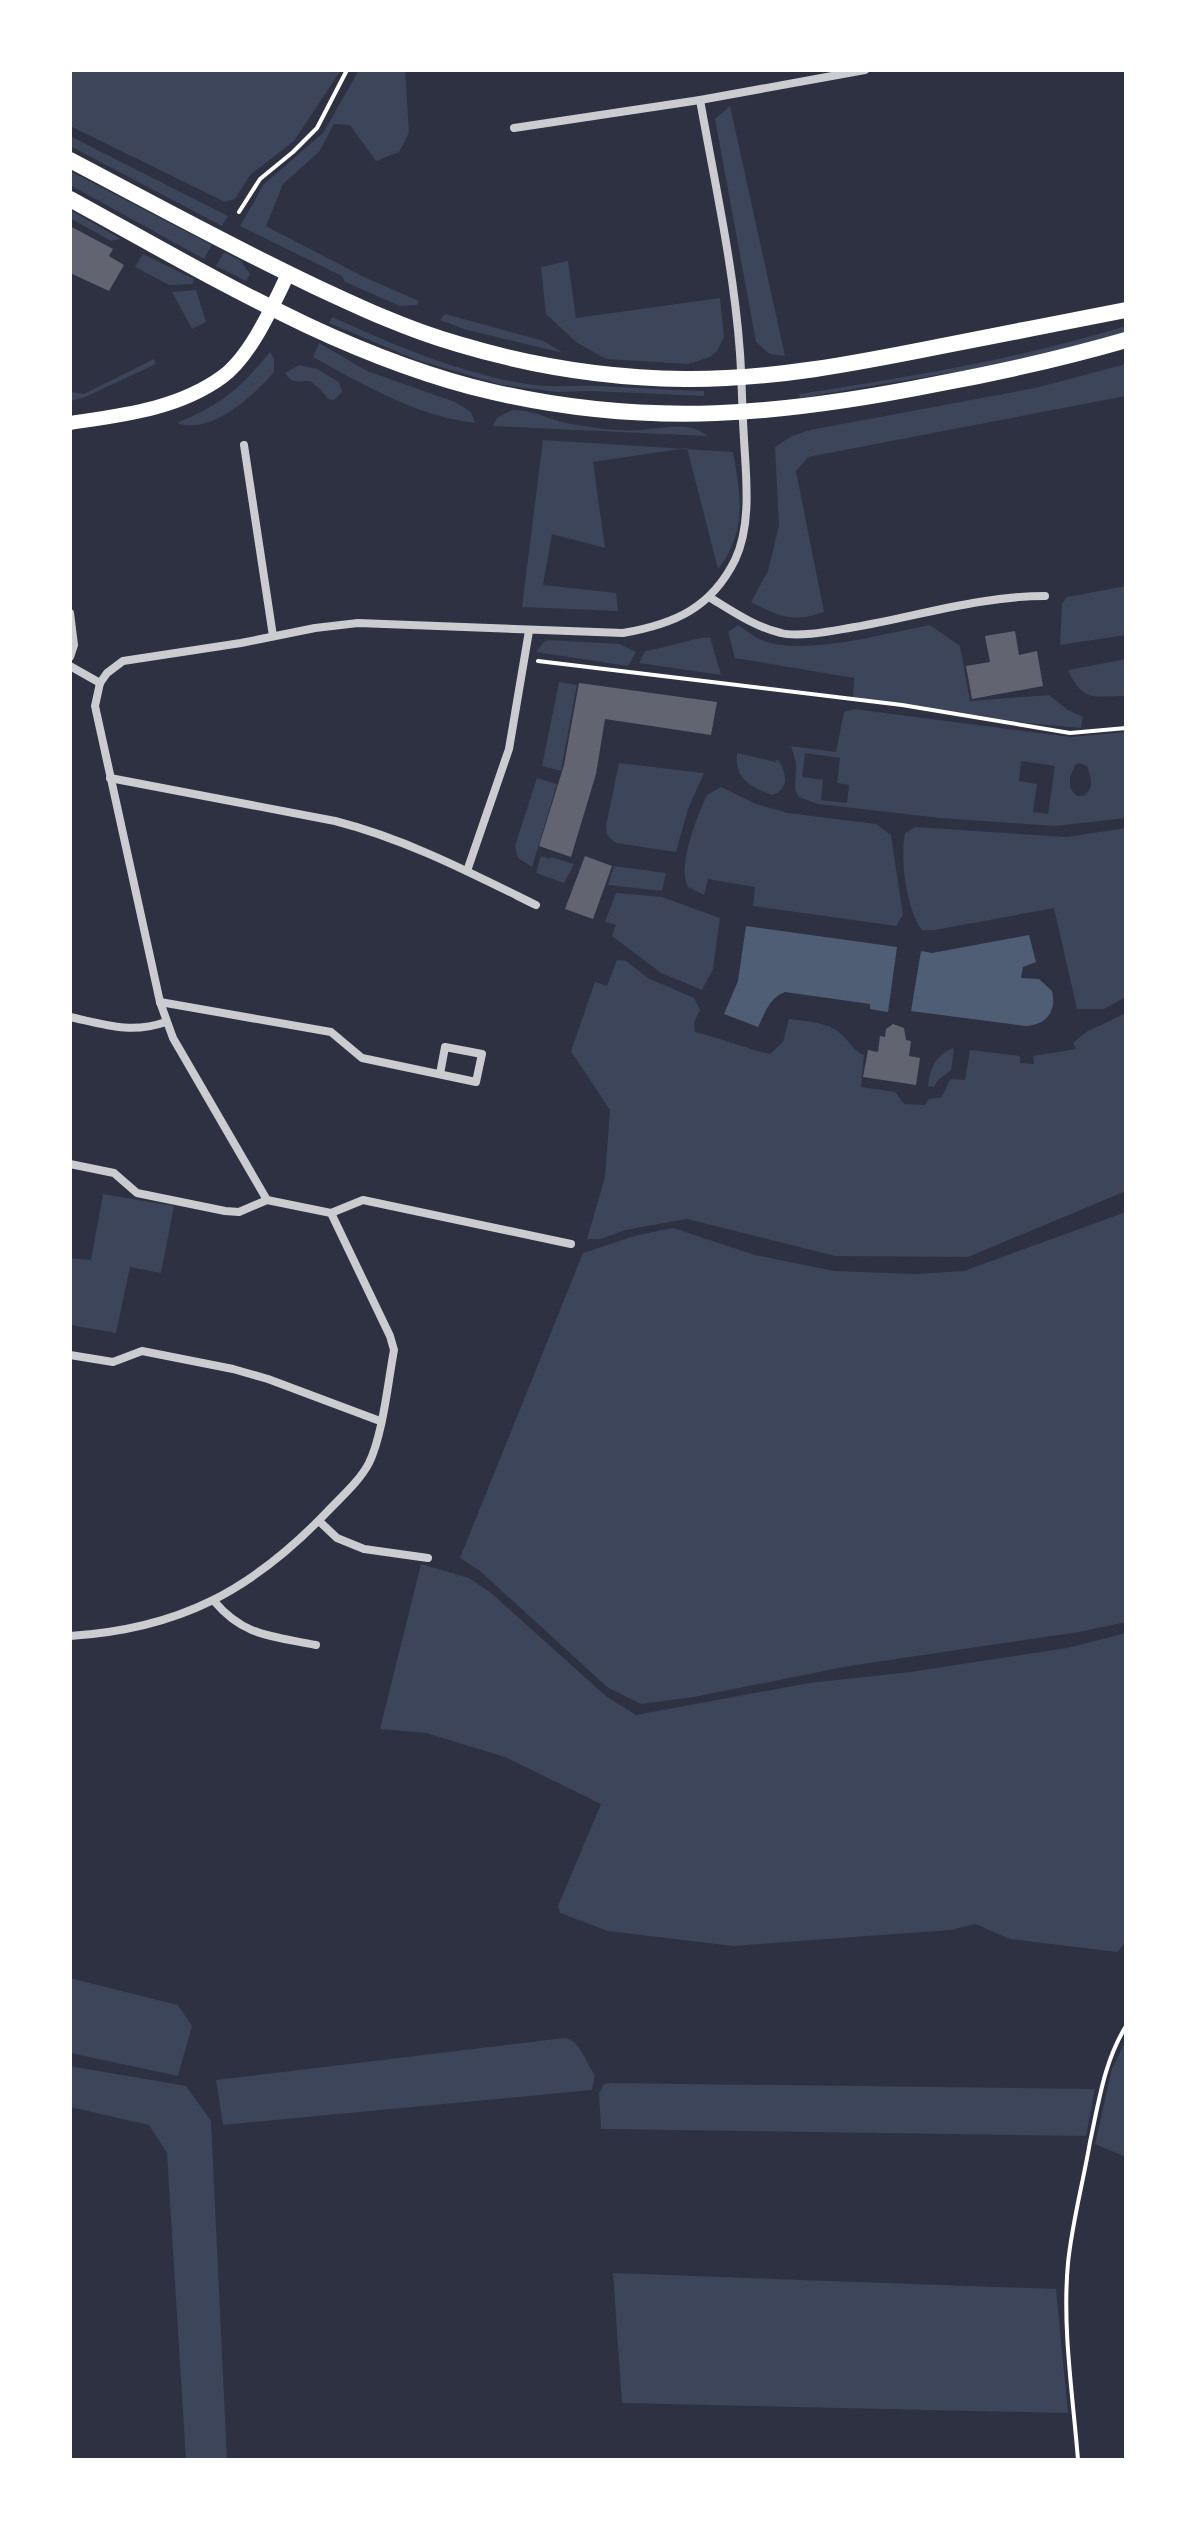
<svg xmlns="http://www.w3.org/2000/svg" width="1196" height="2530" font-family="Bitter,serif">
  <style>
    .green { fill: #3c4559; fill-rule: evenodd }
    .water { fill: #4f5d75 }
    .building { fill: #626471 }
    .lines { fill: none; stroke-linecap: round; stroke-linejoin: round }
    .path { stroke: #fff; stroke-width: 4 }
    .minor { stroke: #caccd0; stroke-width: 8 }
    .secondary { stroke: #fff; stroke-width: 14 }
    .primary { stroke: #fff; stroke-width: 16 }
  </style>
  <rect width="100%" height="100%" fill="#2d3142"/>
  <g class="green">
    <path d="M70,70H341L294,141L250,175L235,199L225,202L70,126Z"/>
    <path d="M359,70H405L409,133L399,152L376,161L350,125L334,124L319,152L283,184L266,226L364,277L419,301L417,305L400,306L345,282L342,276L240,226L264,184L323,133Z"/>
    <path d="M730,106L785,356L770,354L756,342L715,119Z"/>
    <path d="M70,136L228,216L222,226L70,146Z"/>
    <path d="M70,171L212,245L204,259L70,185Z"/>
    <path d="M70,210L121,239L111,241L70,218Z"/>
    <path d="M224,252L241,261L250,274L246,281L216,266Z"/>
    <path d="M143,254L194,279L193,284L169,285L135,267Z"/>
    <path d="M568,261L576,318L720,298L724,337L717,351L710,357L688,364L606,359L576,342L546,314L541,267Z"/>
    <path d="M196,290L206,322L192,329L172,292Z"/>
    <path d="M445,314L544,341L563,353L467,330L440,320Z"/>
    <path d="M332,317C394,345 459,373 527,384C550,388 572,385 594,386C631,387 667,390 704,391V396L591,391L558,392L502,385L417,360L329,323Z"/>
    <path d="M1126,326V332L1021,361L800,398L799,394C910,377 1019,359 1126,326Z"/>
    <path d="M319,343L367,371L455,402L471,412L475,423C416,416 364,385 313,357Z"/>
    <path d="M270,352L274,358V372C255,395 210,436 177,423C225,402 237,391 270,352Z"/>
    <path d="M154,359L156,364L85,397L70,401V392L84,394Z"/>
    <path d="M1126,364V396L808,457L796,471L824,612C793,623 780,617 751,602L768,571L779,525L775,447L792,436L810,430L1035,388Z"/>
    <path d="M299,365L317,369L339,382L342,392L334,400L328,399L320,389L310,381C298,381 293,385 285,373Z"/>
    <path d="M512,410C531,409 548,419 566,423C586,427 621,432 641,430C661,429 690,420 707,436L493,426L497,418Z"/>
    <path d="M543,440L733,452C741,495 747,533 718,569L687,448L593,462L605,548L552,534L543,585L616,593L618,611L522,607Z"/>
    <path d="M1126,586V635L1060,645L1062,604L1067,597Z"/>
    <path d="M738,625C746,630 755,638 764,641C805,656 887,633 930,625L960,646L970,701L1049,695L1068,710L1083,717L1081,728L1026,723L853,697L854,678L735,658L728,632Z"/>
    <path d="M710,637L721,675L639,663L645,651C667,648 688,639 710,637Z"/>
    <path d="M549,640L620,644L636,652L628,666L536,652L544,642Z"/>
    <path d="M1126,659V696C1094,696 1083,703 1068,670Z"/>
    <path d="M559,682L577,685L561,771L542,766Z"/>
    <path d="M854,709L1071,737L1126,732V818L1055,826L940,818L818,804L799,797L795,790L796,763L791,746L836,752L844,712ZM805,753L840,758L837,783L849,785L847,803L821,800L823,780L802,777ZM1021,761L1055,766L1048,814L1033,812L1037,784L1019,781ZM1079,763L1087,766C1091,776 1095,790 1083,796H1077L1070,788V777L1075,765Z"/>
    <path d="M737,753L776,762L777,759C787,771 790,790 772,795C751,787 734,779 737,753Z"/>
    <path d="M619,763L704,773L688,809L676,852L616,843L607,835L606,826Z"/>
    <path d="M537,778L557,784L532,867L518,858L515,846Z"/>
    <path d="M721,787L756,804L788,813L876,824L891,835L903,915L896,926L753,906L755,887L708,879L704,895L688,887C677,866 697,816 707,795Z"/>
    <path d="M915,827L1067,837L1126,828V997L1104,1009H1077L1054,908L935,930H922C906,909 900,859 905,833Z"/>
    <path d="M541,856L550,859L551,857L574,864L564,883L536,873Z"/>
    <path d="M614,866L666,873L662,891L608,885Z"/>
    <path d="M616,893L662,897L720,918L713,969L702,990L661,973L612,936L616,925L605,922Z"/>
    <path d="M617,960L626,961L648,978L694,998L700,1010L694,1022L695,1032C720,1038 744,1048 770,1054L783,1042L789,1019C806,1021 826,1022 840,1033C849,1040 853,1051 864,1055L861,1087L895,1092L904,1104L925,1105L929,1099L942,1097L950,1079L965,1080L970,1050L1020,1056V1063L1034,1064L1033,1056L1076,1049L1073,1043L1086,1032L1126,1013V1191L968,1257L835,1256L687,1219L625,1230L601,1239H587L605,1177L610,1110L571,1051L595,982L607,986Z"/>
    <path d="M954,1048L951,1070L937,1081L934,1087L928,1086C930,1068 936,1054 954,1048Z"/>
    <path d="M103,1194L174,1206L161,1273L130,1267L116,1333L70,1325V1258L91,1260Z"/>
    <path d="M1126,1212V1622L1079,1632L849,1666L694,1697L641,1704L607,1687L480,1571L460,1558L583,1253L638,1235L673,1228L755,1255L835,1271L916,1274L964,1271Z"/>
    <path d="M421,1564L469,1578L491,1593L607,1697L636,1715L809,1683L910,1672L1067,1648L1126,1633V1942L1117,1952L1010,1939L975,1924L951,1930L733,1946L608,1931L560,1913L558,1906L601,1804L505,1757L426,1733L380,1729Z"/>
    <path d="M70,1978L178,2005L192,2026L178,2076L70,2053Z"/>
    <path d="M564,2038C581,2040 585,2062 595,2075L592,2090L223,2125L216,2080Z"/>
    <path d="M1126,2040V2157L1095,2144L1112,2069Z"/>
    <path d="M70,2066L186,2086L211,2121L227,2460H186L167,2153L149,2125L70,2107Z"/>
    <path d="M611,2083L1095,2089L1086,2136L601,2129L599,2094L604,2084Z"/>
    <path d="M613,2273L1056,2289L1068,2413L622,2403Z"/>
  </g>
  <g class="water">
    <path d="M746,926L897,947L888,1012L870,1009V1004L785,992C769,998 765,1013 758,1027L724,1014L738,981Z"/>
    <path d="M1029,935L1036,962L1023,967L1021,978L1039,979L1052,991C1057,1012 1046,1025 1025,1026L911,1011L921,951L932,953Z"/>
  </g>
  <g class="building">
    <path d="M70,226L113,249L109,256L124,265L109,291L70,273Z"/>
    <path d="M1015,631L1019,655L1037,651L1043,686L972,699L966,666L990,662L985,636Z"/>
    <path d="M579,683L717,702L711,735L605,719L596,774L571,857L539,846L564,765Z"/>
    <path d="M585,856L612,866L593,919L565,909Z"/>
    <path d="M893,1024L904,1028L906,1040L911,1041L909,1056L920,1058L916,1085L863,1077L868,1050L878,1052L880,1036L885,1037L886,1029Z"/>
  </g>
  <g class="lines">
    <g class="path">
      <path d="M239,212L260,179L293,152L317,128L347,70"/>
      <path d="M538,661L902,705L1070,733L1126,728"/>
      <path d="M1078,2460C1073,2396 1062,2328 1068,2263C1072,2223 1083,2183 1090,2142C1099,2101 1104,2062 1126,2026"/>
    </g>
    <g class="minor">
      <path d="M514,128L700,100L865,70"/>
      <path d="M244,445L273,636"/>
      <path d="M709,597C732,611 755,627 781,633C800,638 836,630 855,627C918,616 981,596 1045,596"/>
      <path d="M70,613L74,645L70,657"/>
      <path d="M70,666L100,683L107,673L123,661L241,643L315,628L358,623L623,633C675,624 711,608 735,560C752,524 746,477 744,439C742,410 742,382 740,353C734,269 715,184 700,100"/>
      <path d="M110,778L335,821C406,839 471,873 536,905"/>
      <path d="M467,871L509,749L529,631"/>
      <path d="M160,1002L331,1032L362,1058L476,1082L482,1054L445,1047L440,1074"/>
      <path d="M70,1017C106,1025 131,1034 166,1022"/>
      <path d="M70,1164L114,1173L137,1193L225,1211L239,1212L267,1200"/>
      <path d="M331,1213L363,1200L571,1244"/>
      <path d="M70,1355L113,1362L142,1351L233,1369L268,1379L380,1421"/>
      <path d="M319,1521L337,1538L364,1549L428,1558"/>
      <path d="M214,1601C244,1637 273,1636 316,1645"/>
      <path d="M70,1636C179,1629 251,1591 326,1513C341,1497 359,1482 369,1463C383,1434 388,1382 394,1350L390,1336L331,1213L267,1200L173,1038L160,1002L95,706L100,683"/>
    </g>
    <path class="secondary" d="M70,423C123,415 178,409 222,377C251,356 273,305 288,274"/>
    <g class="primary">
      <path d="M70,160C150,202 230,246 312,285C359,307 408,330 458,344C531,366 608,378 684,379C771,380 857,363 942,346C1003,334 1065,322 1126,310"/>
      <path d="M70,199C204,272 342,357 493,392C650,428 782,415 937,384C1001,372 1064,358 1126,340"/>
    </g>
  </g>
  <rect width="1196" height="2530" fill="none" stroke="#ffffff" stroke-width="144"/>
</svg>
